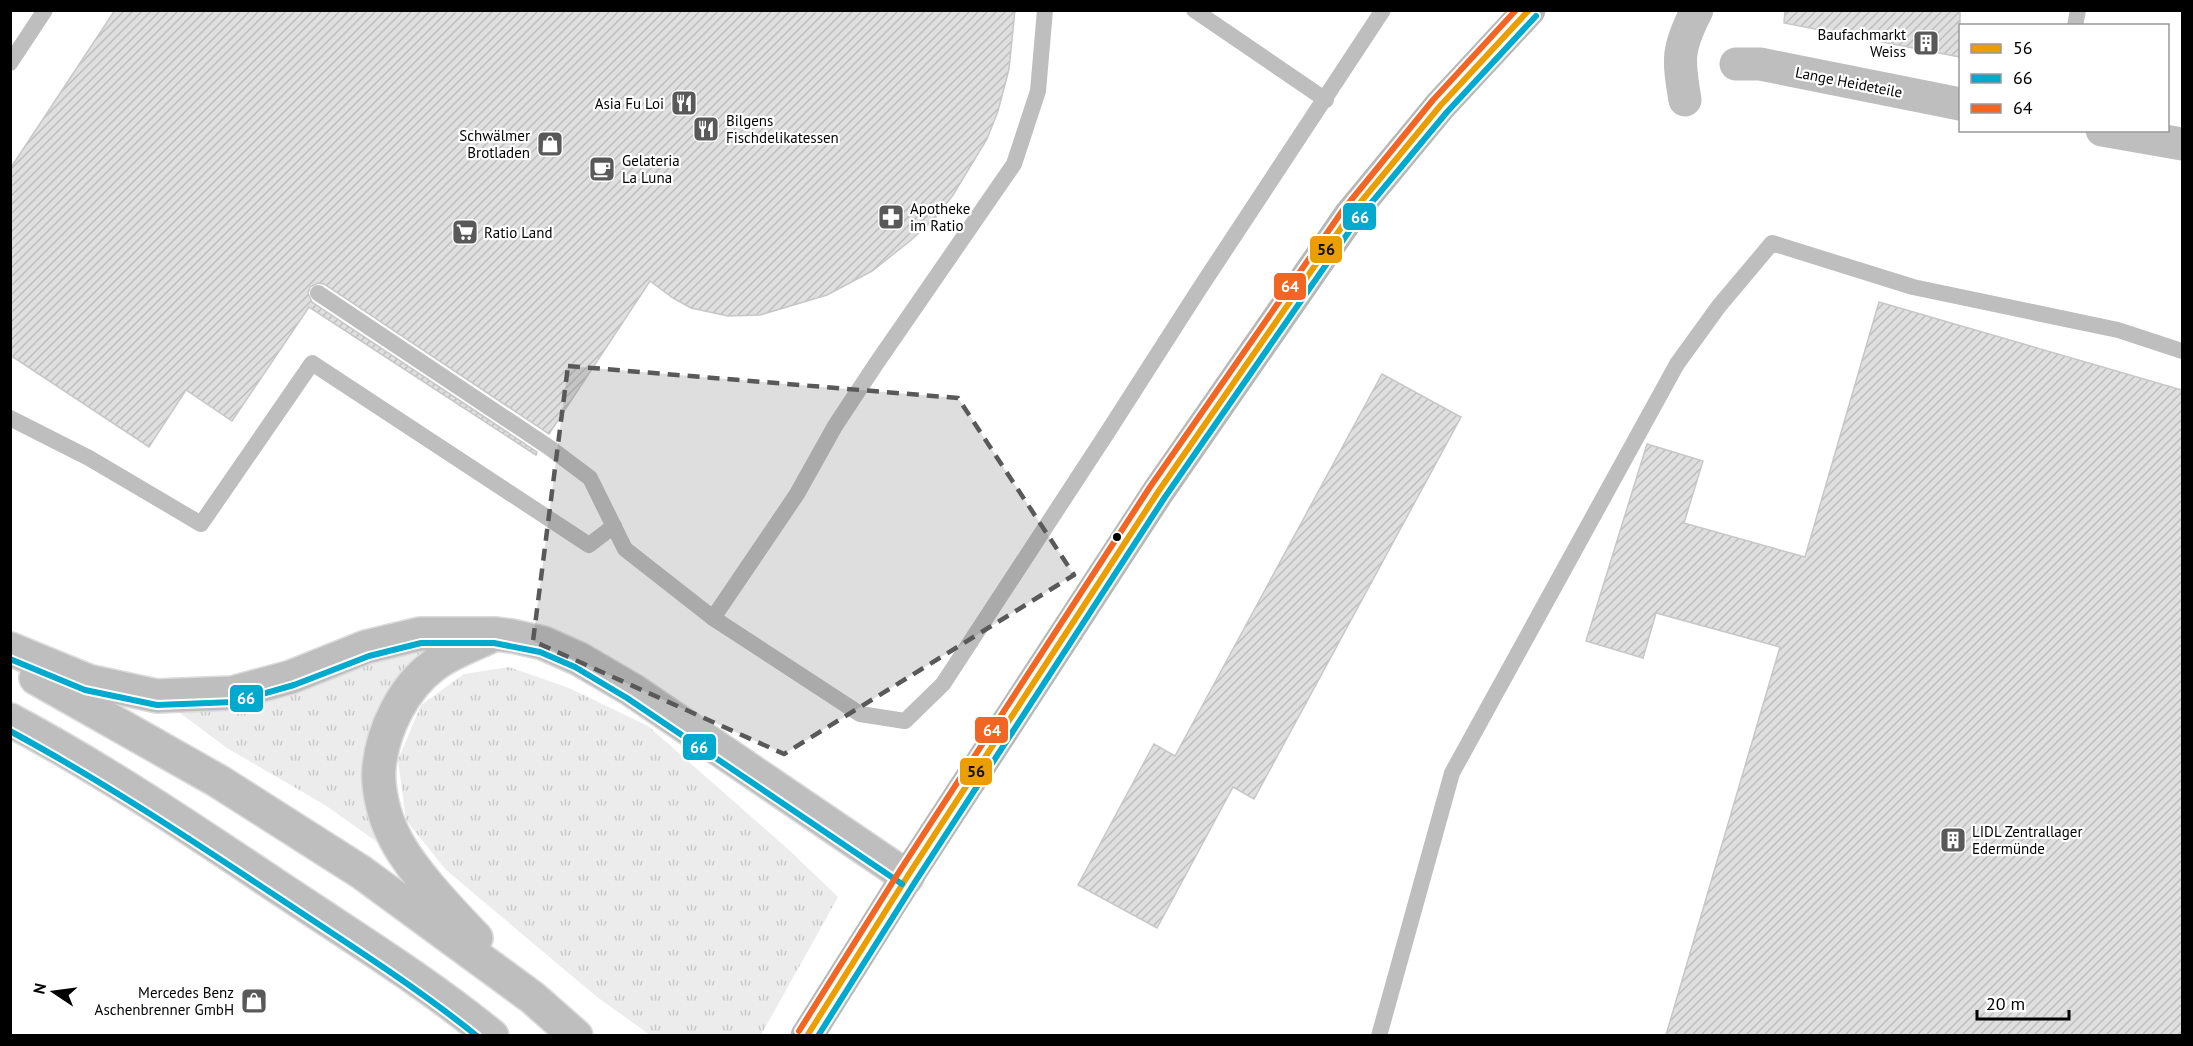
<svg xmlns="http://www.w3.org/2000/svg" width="2193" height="1046" font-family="'PT Sans',sans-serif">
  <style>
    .grass { fill: url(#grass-tufts) }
    .building { fill: url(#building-hatch); stroke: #c7c7c7; stroke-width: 1.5 }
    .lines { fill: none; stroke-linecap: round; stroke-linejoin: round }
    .highway-casing { stroke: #dbdbdb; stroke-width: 36 }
    .lane { stroke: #bebebe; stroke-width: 16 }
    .street { stroke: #bebebe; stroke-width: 33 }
    .secondary { stroke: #b8b8b8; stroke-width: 33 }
    .highway { stroke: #bebebe; stroke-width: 33 }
    .bus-1-casing { stroke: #fff; stroke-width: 10 }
    .bus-2-casing { stroke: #fff; stroke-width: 10 }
    .bus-3-casing { stroke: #fff; stroke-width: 10 }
    .bus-1 { stroke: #eb9e00; stroke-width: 6 }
    .bus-2 { stroke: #00a9ce; stroke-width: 6 }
    .bus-3 { stroke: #f26522; stroke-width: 6 }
    .marked { fill: #595959; fill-opacity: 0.2; stroke: #595959; stroke-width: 4.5; stroke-dasharray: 12 8; stroke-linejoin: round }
    .bus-dot { fill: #000; stroke: #fff; stroke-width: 2 }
    .labels { text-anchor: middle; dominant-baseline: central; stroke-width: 4.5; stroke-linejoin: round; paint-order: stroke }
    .poi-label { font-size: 15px; fill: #000; stroke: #fff; text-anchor: start }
    .street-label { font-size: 15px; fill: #000; stroke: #fff }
    .line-badge { stroke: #fff; stroke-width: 2 }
    .badge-label { font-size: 16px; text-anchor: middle; font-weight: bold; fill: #fff }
    .pale-badge-label { font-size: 16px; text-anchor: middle; font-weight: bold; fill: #111 }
  </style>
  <defs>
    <pattern id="grass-tufts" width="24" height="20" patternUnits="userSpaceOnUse" patternTransform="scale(1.5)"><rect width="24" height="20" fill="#ececec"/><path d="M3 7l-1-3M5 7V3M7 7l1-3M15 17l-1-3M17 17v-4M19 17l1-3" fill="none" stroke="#c9c9c9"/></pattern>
    <pattern id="building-hatch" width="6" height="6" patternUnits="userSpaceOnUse" patternTransform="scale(1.5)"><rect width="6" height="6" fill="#dfdfdf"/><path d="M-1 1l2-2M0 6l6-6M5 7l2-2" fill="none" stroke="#bebebe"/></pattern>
  </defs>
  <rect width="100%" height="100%" fill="#fff"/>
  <g class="grass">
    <path d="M442,642L395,688L387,849L325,805L227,748L176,710Z"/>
    <path d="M509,667L569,688L648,726L789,850L838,897L761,1035H650L597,997L446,870L406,820L398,760L421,705L464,674Z"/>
  </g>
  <g class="building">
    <path d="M115,10H1015L1009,69L998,111L987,139L953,195L935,218L910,241L872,271L827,295L760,315L728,316L691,308L673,298L650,281L549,434L324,284L318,283L310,287L308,293L312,302L537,452L536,455L309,307L232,421L186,390L149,447L10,355V169Z"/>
    <path d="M1785,10H1960V57L1784,23Z"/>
    <path d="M1879,302L2182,390V1035H1666L1780,647L1656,613L1643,658L1586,641L1647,444L1703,461L1684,523L1805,557Z"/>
    <path d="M1382,374L1461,417L1254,799L1233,787L1157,928L1078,885L1154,744L1175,756Z"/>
  </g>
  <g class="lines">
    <defs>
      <g id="highway">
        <path d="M10,649L88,681L157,696L232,693L291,677L366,647L420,634H495L512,636L543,643L579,659L632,690L907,877"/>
        <path d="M36,678L218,781L361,872L533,998L576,1036"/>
        <path d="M10,720C106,771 197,833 287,893C356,939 427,983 492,1036"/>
        <path d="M476,938C450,911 408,867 393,834C384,816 377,788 379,767C383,729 403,688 434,665C450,653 469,646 487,638"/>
      </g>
    </defs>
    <use href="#highway" class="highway-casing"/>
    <g class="lane">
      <path d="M1194,10L1326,100"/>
      <path d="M2075,26L2078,10"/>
      <path d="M10,63L45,10"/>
      <path d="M318,293L550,448L590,478L625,549L713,618L860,714L905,721L943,684L1109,430L1198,291L1383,10"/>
      <path d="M10,418L89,458L201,524L312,363L589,545L614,526"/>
      <path d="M713,618L797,494L835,426L876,364L1014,164L1038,91L1045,10"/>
      <path d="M1379,1036L1452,773L1677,364L1719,306L1772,243L1913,287L2118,330L2182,351"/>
    </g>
    <g class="street">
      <path d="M1736,64H1760L1960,104"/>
      <path d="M1685,100C1678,58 1677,49 1697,10"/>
      <path d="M2102,130L2182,144"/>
    </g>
    <path class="secondary" d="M807,1036L907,877L1158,492L1350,215L1440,106L1529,10"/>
    <use href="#highway" class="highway"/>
    <defs>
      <path id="bus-1" d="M807,1036L907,877L1158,492L1350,215L1440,106L1529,10"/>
      <g id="bus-2">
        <path d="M10,659L85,690L157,705L234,702L294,685L369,656L421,643H494L540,652L575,667L627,698L902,884"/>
        <path d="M10,731C104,782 193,841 282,900C348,944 415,986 477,1036"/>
        <path d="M818,1036L915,882L1165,497L1357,220L1447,112L1536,16"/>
      </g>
      <path id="bus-3" d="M799,1031L899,872L1150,487L1343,210L1433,100L1516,10"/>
    </defs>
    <use href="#bus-1" class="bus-1-casing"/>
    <use href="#bus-2" class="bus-2-casing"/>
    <use href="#bus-3" class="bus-3-casing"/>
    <use href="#bus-1" class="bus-1"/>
    <use href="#bus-2" class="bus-2"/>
    <use href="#bus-3" class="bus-3"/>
  </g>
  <path class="marked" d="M568,366L958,398L1074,575L784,754L533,641Z"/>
  <defs>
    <symbol id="building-square" viewBox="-11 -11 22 22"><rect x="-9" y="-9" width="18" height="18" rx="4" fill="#595959" stroke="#fff"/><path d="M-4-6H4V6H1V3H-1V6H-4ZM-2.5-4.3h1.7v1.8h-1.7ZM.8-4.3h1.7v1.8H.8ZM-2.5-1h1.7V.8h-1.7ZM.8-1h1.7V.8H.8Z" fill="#fff"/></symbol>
    <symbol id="restaurant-square" viewBox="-11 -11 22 22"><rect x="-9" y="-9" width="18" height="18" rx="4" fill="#595959" stroke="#fff"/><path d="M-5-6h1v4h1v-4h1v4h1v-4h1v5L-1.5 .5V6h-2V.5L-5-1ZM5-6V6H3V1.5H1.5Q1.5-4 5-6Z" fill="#fff"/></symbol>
    <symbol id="shop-square" viewBox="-11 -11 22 22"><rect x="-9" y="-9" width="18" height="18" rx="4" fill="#595959" stroke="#fff"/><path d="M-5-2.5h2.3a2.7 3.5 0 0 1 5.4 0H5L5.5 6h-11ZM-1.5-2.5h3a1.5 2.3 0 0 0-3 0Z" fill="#fff"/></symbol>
    <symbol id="cafe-square" viewBox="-11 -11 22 22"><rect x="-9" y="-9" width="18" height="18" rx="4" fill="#595959" stroke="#fff"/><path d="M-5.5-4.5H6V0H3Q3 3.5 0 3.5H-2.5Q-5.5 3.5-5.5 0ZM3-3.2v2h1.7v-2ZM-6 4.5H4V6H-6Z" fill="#fff"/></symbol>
    <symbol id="pharmacy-square" viewBox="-11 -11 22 22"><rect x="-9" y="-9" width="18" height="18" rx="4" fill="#595959" stroke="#fff"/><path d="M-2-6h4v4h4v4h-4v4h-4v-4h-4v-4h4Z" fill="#fff"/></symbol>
    <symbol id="supermarket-square" viewBox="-11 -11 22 22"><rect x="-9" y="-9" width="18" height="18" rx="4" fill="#595959" stroke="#fff"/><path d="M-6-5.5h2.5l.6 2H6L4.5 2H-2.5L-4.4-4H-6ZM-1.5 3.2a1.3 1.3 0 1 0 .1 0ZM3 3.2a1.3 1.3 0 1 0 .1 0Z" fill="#fff"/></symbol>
  </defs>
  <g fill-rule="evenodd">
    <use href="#building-square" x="1911" y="28" width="30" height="30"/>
    <use href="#restaurant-square" x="669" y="88" width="30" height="30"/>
    <use href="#restaurant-square" x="691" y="114" width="30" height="30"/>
    <use href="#shop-square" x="535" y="129" width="30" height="30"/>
    <use href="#cafe-square" x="587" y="154" width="30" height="30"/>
    <use href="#pharmacy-square" x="876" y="202" width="30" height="30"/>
    <use href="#supermarket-square" x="450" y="217" width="30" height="30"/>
    <use href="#building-square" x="1938" y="825" width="30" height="30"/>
    <use href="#shop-square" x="239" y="986" width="30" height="30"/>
  </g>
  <circle class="bus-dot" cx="1117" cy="537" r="5"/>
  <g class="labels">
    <g class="poi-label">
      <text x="1906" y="34" text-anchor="end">Baufachmarkt<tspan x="1906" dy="17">Weiss</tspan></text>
      <text x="664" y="103" text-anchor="end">Asia Fu Loi</text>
      <text x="726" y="120">Bilgens<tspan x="726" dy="17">Fischdelikatessen</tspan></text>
      <text x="530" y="135" text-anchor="end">Schwälmer<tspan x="530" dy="17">Brotladen</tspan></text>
      <text x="622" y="160">Gelateria<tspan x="622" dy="17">La Luna</tspan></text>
      <text x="910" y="208">Apotheke<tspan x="910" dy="17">im Ratio</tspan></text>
      <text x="484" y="232">Ratio Land</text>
      <text x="1972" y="831">LIDL Zentrallager<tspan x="1972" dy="17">Edermünde</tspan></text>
      <text x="234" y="992" text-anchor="end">Mercedes Benz<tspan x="234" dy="17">Aschenbrenner GmbH</tspan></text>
    </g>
    <g class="street-label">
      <text transform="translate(1849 82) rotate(11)">Lange Heideteile</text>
    </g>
  </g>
  <g class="line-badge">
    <rect x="1342" y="202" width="35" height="29" rx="6" fill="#00a9ce"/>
    <rect x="1309" y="235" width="34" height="29" rx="6" fill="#eb9e00"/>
    <rect x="1273" y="272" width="34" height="29" rx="6" fill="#f26522"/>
    <rect x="229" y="684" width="35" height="29" rx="6" fill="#00a9ce"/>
    <rect x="974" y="716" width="35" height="28" rx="6" fill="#f26522"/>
    <rect x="682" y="733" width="35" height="28" rx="6" fill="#00a9ce"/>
    <rect x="959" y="757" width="34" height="29" rx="6" fill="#eb9e00"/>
  </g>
  <g class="badge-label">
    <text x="1360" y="223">66</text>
    <text x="1290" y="292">64</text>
    <text x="246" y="704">66</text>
    <text x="992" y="736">64</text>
    <text x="699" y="753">66</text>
  </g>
  <g class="pale-badge-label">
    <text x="1326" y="255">56</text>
    <text x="976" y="777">56</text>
  </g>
  <rect width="2193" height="1046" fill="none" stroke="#000000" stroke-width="24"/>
  <rect x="1959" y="24" width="210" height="108" fill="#ffffff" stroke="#999999" stroke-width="1.5"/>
  <rect x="1971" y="44" width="30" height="9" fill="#eb9e00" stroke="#999999" stroke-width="1.5"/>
  <text x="2013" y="54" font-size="18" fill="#000000">56</text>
  <rect x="1971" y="74" width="30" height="9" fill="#00a9ce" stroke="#999999" stroke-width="1.5"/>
  <text x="2013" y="84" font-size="18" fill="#000000">66</text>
  <rect x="1971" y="104" width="30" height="9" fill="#f26522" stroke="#999999" stroke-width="1.5"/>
  <text x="2013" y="114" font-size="18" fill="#000000">64</text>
  <g transform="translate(54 992) rotate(283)" stroke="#ffffff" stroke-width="4.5" paint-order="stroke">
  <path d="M0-4.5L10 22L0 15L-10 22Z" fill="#000000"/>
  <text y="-9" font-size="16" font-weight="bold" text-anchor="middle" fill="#000000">N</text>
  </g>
  <path d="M1977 1010v9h92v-9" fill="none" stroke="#000000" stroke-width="3"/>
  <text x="1986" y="1010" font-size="18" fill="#000000" stroke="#ffffff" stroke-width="4.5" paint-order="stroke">20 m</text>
</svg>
